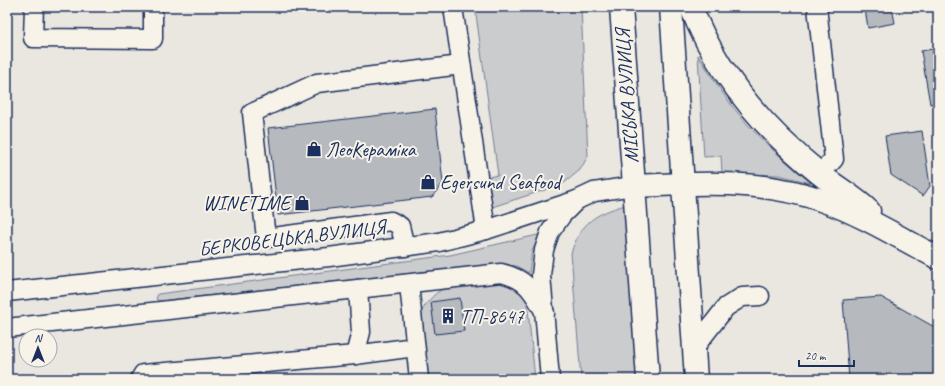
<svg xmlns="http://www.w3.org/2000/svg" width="945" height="386" font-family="Caveat,sans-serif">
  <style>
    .green { fill: #cbcccd; stroke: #737e96 }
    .building { fill: #b6babf; stroke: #1b2f5e }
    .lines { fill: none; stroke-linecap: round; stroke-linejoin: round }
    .minor-casing { stroke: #1b2f5e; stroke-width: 21 }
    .major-casing { stroke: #1b2f5e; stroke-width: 25 }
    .highway-casing { stroke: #1b2f5e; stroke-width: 25 }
    .minor { stroke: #f7f3e8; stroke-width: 18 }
    .major { stroke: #f7f3e8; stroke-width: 22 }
    .highway { stroke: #f7f3e8; stroke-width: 22 }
    .labels { text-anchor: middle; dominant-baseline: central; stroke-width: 4; stroke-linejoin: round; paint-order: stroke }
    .street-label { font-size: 20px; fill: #1b2f5e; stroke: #f7f3e8 }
    .poi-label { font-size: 20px; fill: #1b2f5e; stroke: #f7f3e8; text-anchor: start }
  </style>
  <rect width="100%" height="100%" fill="#eae7e0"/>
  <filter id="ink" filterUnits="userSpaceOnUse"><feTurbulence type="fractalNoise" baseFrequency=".025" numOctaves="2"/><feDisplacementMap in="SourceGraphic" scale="8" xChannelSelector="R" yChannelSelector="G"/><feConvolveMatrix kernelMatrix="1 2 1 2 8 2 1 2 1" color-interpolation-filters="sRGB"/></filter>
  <g filter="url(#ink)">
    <g class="green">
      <path d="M475,7H581L588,156L580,170L563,184L492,207L488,177L498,175Z"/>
      <path d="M698,55C713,79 729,104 748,125C767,146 789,164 811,183L779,175L722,173L721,156L704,157Z"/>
      <path d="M625,205L637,379H581L571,253C581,222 595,214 625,205Z"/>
      <path d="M542,234L532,251L529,273L516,266L496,264L159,301L156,299L158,294L450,255Z"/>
      <path d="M504,281L519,289L527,300L535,379H423L421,312C428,300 436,291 449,286Z"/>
    </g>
    <g class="building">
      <path d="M881,7H892L895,23L868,28L865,9Z"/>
      <path d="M938,48V103L930,104L921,51Z"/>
      <path d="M435,109L443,183L432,197L278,215L268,128Z"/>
      <path d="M922,131L930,186L923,196L891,175L885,136Z"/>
      <path d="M881,297L938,329V379H849L843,300Z"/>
      <path d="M460,298L464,331L435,334L431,302Z"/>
    </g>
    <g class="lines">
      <defs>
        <g id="minor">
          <path d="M34,7L33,38L153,39V7"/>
          <path d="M453,7L486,230"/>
          <path d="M817,7L834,159L820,174"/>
          <path d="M405,247L400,226L391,221L266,238L252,113L317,83L461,65"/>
          <path d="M409,284L419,379"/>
          <path d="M7,292L329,257L439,242L486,230L577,200"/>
          <path d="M7,328L501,273C527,279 533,291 545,313"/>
          <path d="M694,348L726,307L742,297L760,296"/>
          <path d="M355,355L361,332L358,289"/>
          <path d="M140,379L143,374L355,355L415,347"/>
          <path d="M550,379L541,275L544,250L550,232L562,215L577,200L594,192L633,186"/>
        </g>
        <g id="major">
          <path d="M691,7C717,74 764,129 820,174C836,187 855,197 869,211"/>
          <path d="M633,186C695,183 761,179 821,200C862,214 900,238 938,258"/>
        </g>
        <g id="highway">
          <path d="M621,7L648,379"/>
          <path d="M671,7L696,379"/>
        </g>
      </defs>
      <use href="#minor" class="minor-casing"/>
      <use href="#major" class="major-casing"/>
      <use href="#highway" class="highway-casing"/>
      <use href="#minor" class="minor"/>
      <use href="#major" class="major"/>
      <use href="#highway" class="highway"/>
    </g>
  </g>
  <defs>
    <symbol id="shop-bare" viewBox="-9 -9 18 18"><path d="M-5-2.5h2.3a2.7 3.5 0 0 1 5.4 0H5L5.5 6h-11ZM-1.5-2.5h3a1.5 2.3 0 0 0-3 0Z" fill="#1b2f5e" stroke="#f7f3e8" stroke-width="2.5" paint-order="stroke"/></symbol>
    <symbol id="building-bare" viewBox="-9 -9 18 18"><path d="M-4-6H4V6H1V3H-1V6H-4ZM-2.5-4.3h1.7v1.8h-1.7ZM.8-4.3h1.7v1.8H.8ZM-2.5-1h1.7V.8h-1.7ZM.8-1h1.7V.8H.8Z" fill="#1b2f5e" stroke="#f7f3e8" stroke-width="2.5" paint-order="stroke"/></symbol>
  </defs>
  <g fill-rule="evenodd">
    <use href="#shop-bare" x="303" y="138" width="22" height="22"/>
    <use href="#shop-bare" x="417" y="171" width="22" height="22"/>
    <use href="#shop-bare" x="291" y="192" width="22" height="22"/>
    <use href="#building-bare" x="437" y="305" width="22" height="22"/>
  </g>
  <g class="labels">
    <g class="street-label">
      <text transform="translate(627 96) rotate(-94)">МІСЬКА ВУЛИЦЯ</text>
      <text transform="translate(292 238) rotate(-7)">БЕРКОВЕЦЬКА ВУЛИЦЯ</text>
    </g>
    <g class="poi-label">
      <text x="326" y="149">ЛеоКераміка</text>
      <text x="440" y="182">Egersund Seafood</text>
      <text x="290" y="203" text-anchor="end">WINETIME</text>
      <text x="460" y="316">ТП-8647</text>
    </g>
  </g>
  <rect width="945" height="386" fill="none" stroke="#f7f3e8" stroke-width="24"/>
  <rect x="12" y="12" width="921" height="362" fill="none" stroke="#1b2f5e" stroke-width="1.5" filter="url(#ink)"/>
  <g transform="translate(38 348)"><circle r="19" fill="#f7f3e8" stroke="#9fa5b1"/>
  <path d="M0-3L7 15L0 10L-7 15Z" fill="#1b2f5e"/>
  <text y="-6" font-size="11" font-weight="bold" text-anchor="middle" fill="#1b2f5e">N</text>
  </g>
  <path d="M799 360v6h55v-6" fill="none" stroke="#1b2f5e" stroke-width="2"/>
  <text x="805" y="360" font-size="12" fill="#1b2f5e" stroke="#f7f3e8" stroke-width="3" paint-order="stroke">20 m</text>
</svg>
